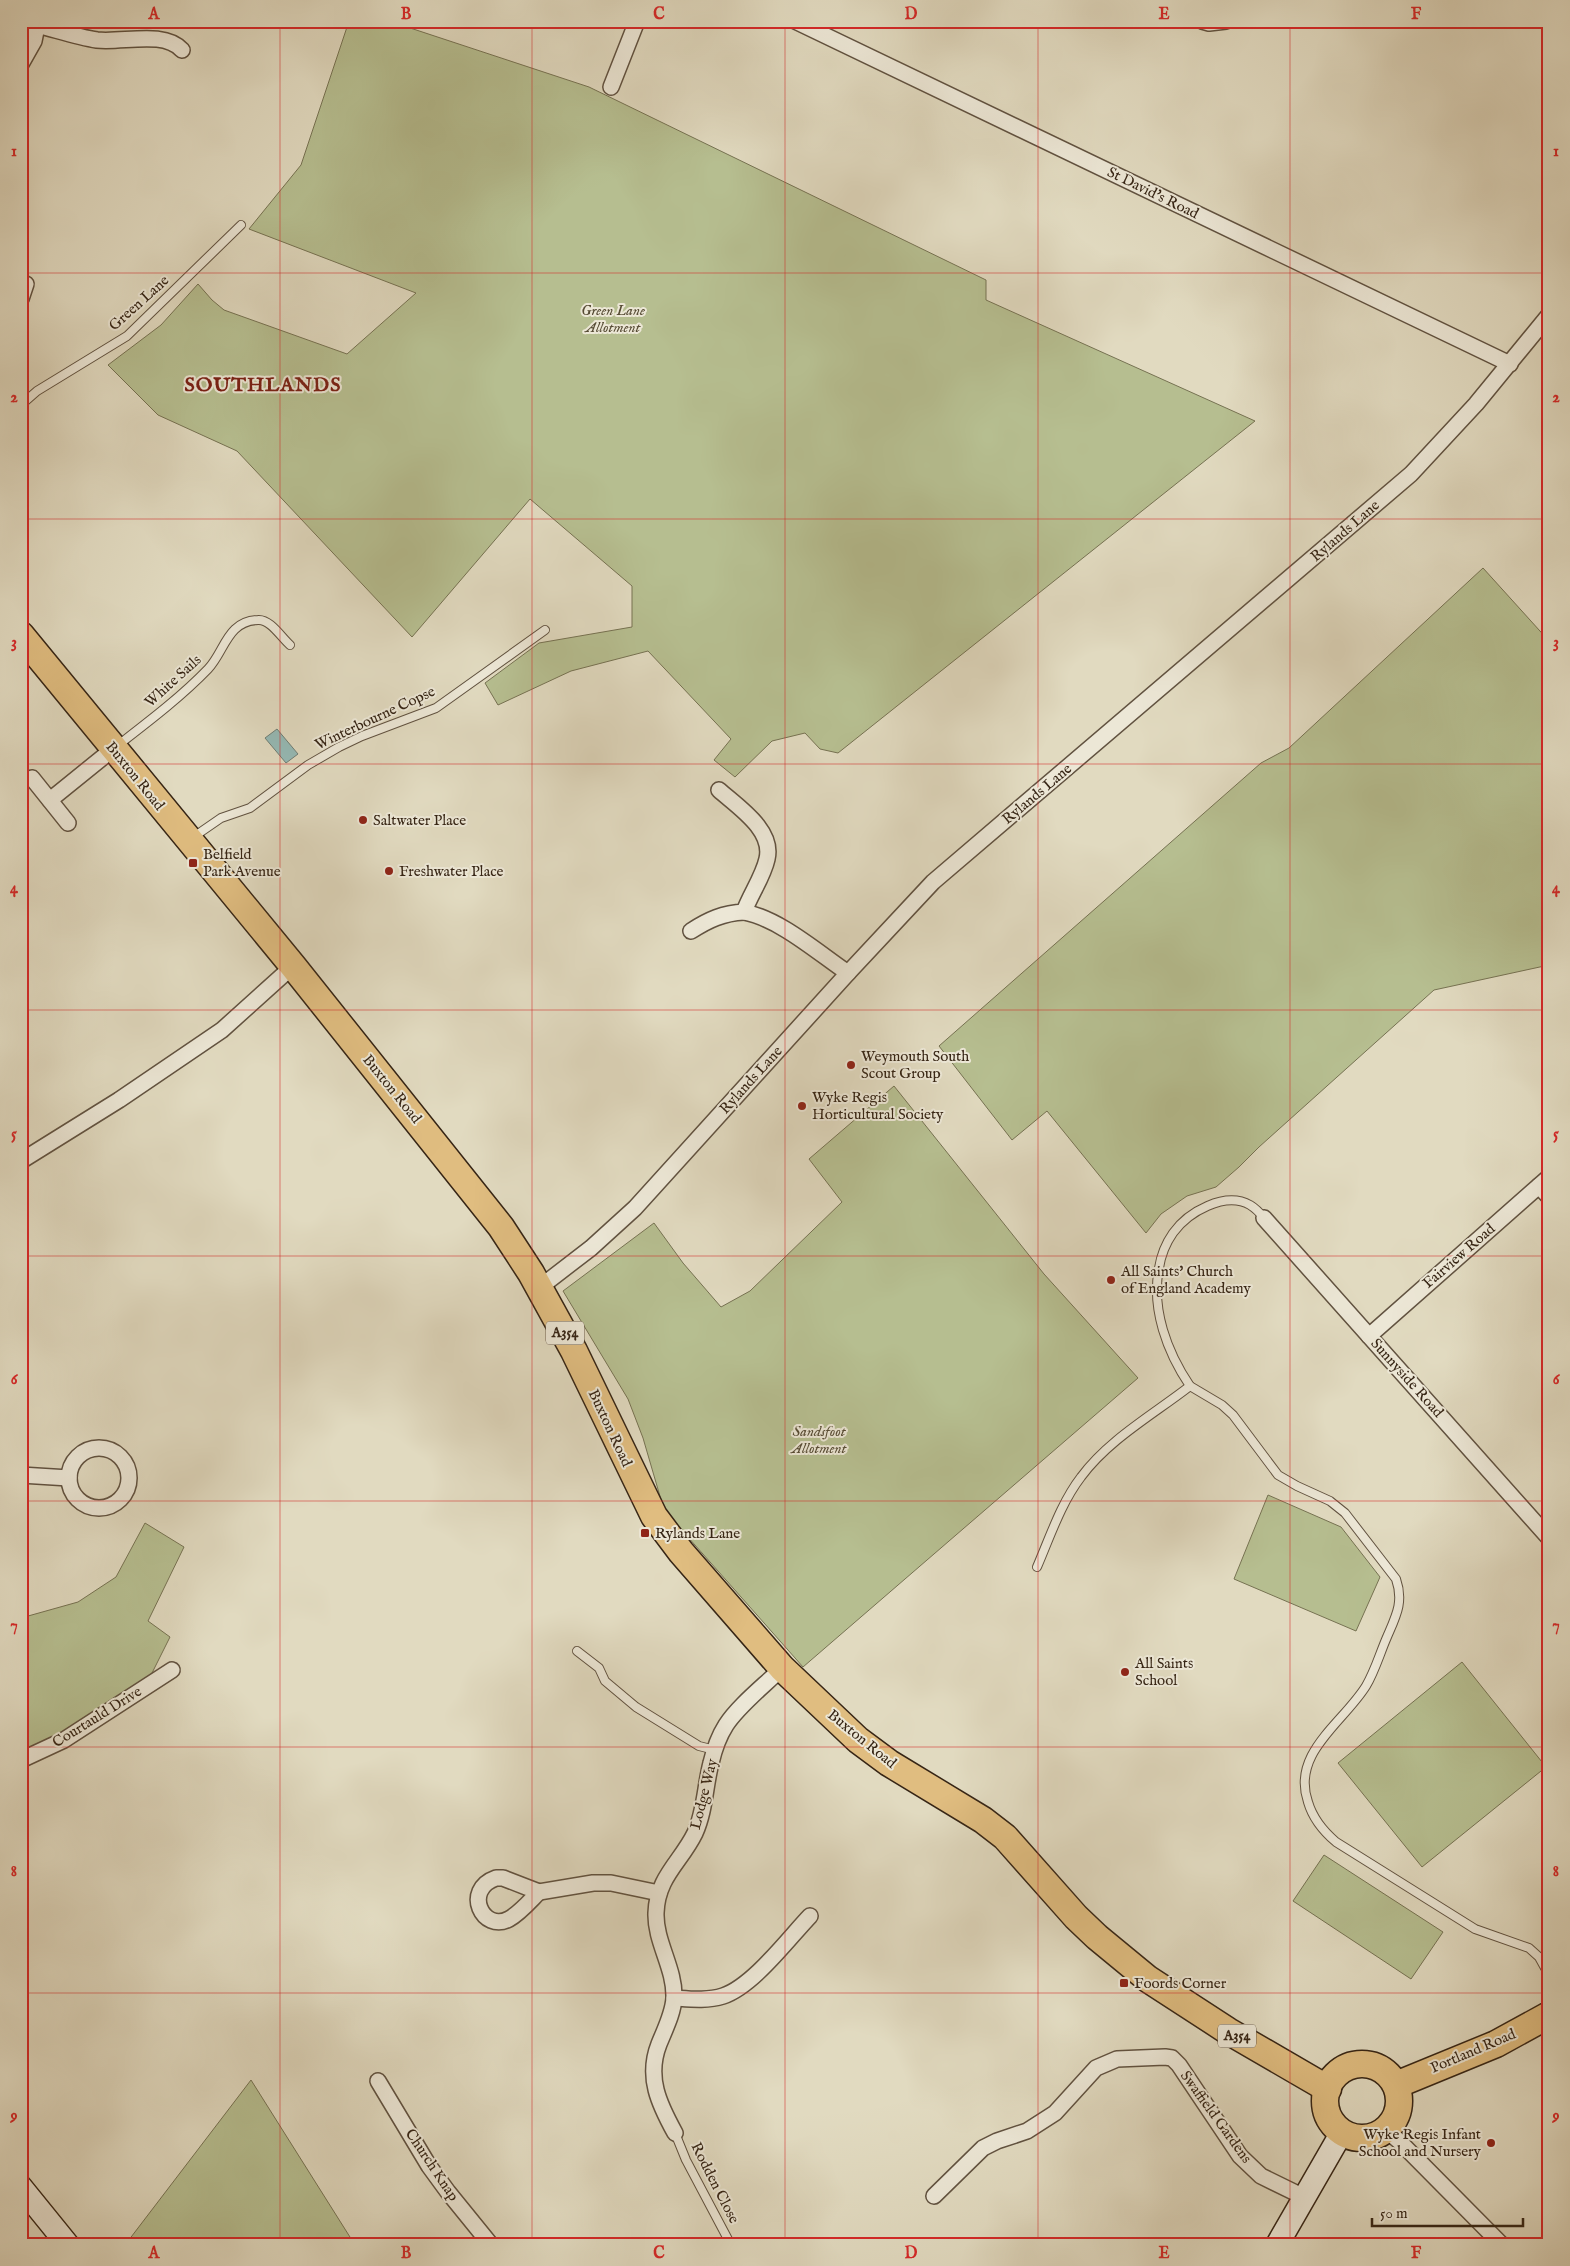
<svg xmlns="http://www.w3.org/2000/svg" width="1570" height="2266" font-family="'IM FELL English',serif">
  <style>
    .green { fill: #b6be90; stroke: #767252 }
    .water { fill: #95bab6; stroke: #6f7e76 }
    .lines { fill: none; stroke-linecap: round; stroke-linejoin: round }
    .service-casing { stroke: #615240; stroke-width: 10 }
    .minor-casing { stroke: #615240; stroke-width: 18 }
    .secondary-casing { stroke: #362515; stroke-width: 25 }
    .trunk-casing { stroke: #362515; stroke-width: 29 }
    .service { stroke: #ece7d6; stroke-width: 8 }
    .minor { stroke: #ece7d6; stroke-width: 15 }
    .secondary { stroke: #ece7d6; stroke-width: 22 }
    .trunk { stroke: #e0bd80; stroke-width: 26 }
    .grid { fill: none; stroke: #d62828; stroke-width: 1; stroke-opacity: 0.55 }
    .poi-dot { fill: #8f2418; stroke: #ece7d6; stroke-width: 2 }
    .labels { text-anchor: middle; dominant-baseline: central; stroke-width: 4; stroke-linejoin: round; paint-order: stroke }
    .shield { fill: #ece7d6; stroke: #6d5f4f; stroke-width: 1 }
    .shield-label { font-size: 14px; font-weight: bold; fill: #362515 }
    .street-label { font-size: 15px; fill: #362515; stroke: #ece7d6 }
    .park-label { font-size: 15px; font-style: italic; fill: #564b34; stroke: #ece7d6 }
    .poi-label { font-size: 15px; fill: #362515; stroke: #ece7d6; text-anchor: start }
    .district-label { font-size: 20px; font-weight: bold; letter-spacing: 1px; fill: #7a1f14; stroke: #ece7d6 }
    .neatline { fill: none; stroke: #d62828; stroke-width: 2 }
    .grid-label { font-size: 16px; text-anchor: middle; font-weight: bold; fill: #d62828 }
  </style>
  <rect width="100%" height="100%" fill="#e1dac0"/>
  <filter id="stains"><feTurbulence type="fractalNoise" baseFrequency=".004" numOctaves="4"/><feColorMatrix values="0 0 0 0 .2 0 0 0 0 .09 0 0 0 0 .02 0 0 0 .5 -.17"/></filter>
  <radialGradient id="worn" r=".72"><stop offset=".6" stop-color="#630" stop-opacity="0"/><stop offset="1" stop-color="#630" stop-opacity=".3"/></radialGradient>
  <g class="green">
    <path d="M349,21H389L589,87L986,280V300L1255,421L838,753L820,749L805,733L772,741L735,777L714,760L731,739L648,651L571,671L498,705L485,683L539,643L632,627V586L530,499L412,637L237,451L158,415L108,365L161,325L198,284L212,300L224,310L347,354L416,293L249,229L301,165Z"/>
    <path d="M1483,568L1549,641V965L1434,990L1259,1147L1239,1167L1216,1187L1187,1196L1161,1214L1146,1233L1047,1111L1012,1140L939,1046L1261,763L1289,748Z"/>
    <path d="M894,1086L1044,1274L1138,1378L803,1667L664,1510L643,1438L628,1399L563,1291L654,1223L683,1263L721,1307L750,1291L842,1202L809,1159Z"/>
    <path d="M1268,1495L1341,1527L1380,1577L1356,1631L1234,1579Z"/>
    <path d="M145,1523L184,1547L148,1621L170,1637L149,1679L62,1734L21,1756V1618L78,1602L116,1577Z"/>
    <path d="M1462,1662L1546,1767L1422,1867L1338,1763Z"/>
    <path d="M1324,1855L1443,1932L1411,1979L1293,1901Z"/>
    <path d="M251,2080L355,2245H125Z"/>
  </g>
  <path class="water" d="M277,729L298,754L286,763L265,738Z"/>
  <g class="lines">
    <defs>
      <g id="service">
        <path d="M21,405L37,391L127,336L241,225"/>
        <path d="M117,746C148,722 181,697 208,669C225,651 227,621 258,620C270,619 281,637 290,645"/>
        <path d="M192,838L221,818L250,808L308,765L339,747L362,736L436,708L545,630"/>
        <path d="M1190,1386L1222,1405L1233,1415L1278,1475L1297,1486L1330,1501L1345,1513L1396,1579C1404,1602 1396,1616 1387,1637C1380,1653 1375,1671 1366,1686C1343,1723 1291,1753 1308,1802C1313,1819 1323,1831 1336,1842L1475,1929L1529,1948L1539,1957L1549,1975"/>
        <path d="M1037,1567C1050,1537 1061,1503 1081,1477C1108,1440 1154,1414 1190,1386C1167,1352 1151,1309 1159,1268C1161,1255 1166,1243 1173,1233C1188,1212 1225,1191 1250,1205C1255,1208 1260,1213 1264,1218"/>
        <path d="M577,1651L599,1668L605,1681L636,1707L699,1746L715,1750"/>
        <path d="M675,2133L686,2160L731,2245"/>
      </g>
      <g id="minor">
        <path d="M795,21L1510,364"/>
        <path d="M1202,21L1209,23L1226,21"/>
        <path d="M37,25C57,30 77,37 97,40C123,43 164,30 182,50"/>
        <path d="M21,64L34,41L38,21"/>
        <path d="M611,87L637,21"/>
        <path d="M21,299L26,284"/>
        <path d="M32,778L68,823"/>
        <path d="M50,800L113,749"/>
        <path d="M744,912C780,919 817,952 848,973"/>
        <path d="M691,931C708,920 723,913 744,912C750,895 763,877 767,859C774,830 738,807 719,790"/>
        <path d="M21,1161L119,1100L222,1030L293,966"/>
        <path d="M1539,1186L1549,1197"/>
        <path d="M1264,1218L1549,1538"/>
        <path d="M539,1288L591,1248L635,1208L848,973L933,882L1411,474L1476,404L1549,315"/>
        <path d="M1369,1336L1549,1177"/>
        <circle cx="99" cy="1478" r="30"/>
        <path d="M21,1475L69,1478"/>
        <path d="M21,1760L64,1740L172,1670"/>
        <path d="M496,1878H503L539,1892C530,1901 520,1913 509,1919C483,1933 462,1890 496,1878Z"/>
        <path d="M539,1892L593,1883H611L659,1893"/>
        <path d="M674,1998C690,1999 707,2001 723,1996C753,1986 788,1939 810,1916"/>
        <path d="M378,2081L429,2166L448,2192L491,2245"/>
        <path d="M1386,2130L1399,2141L1502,2245"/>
        <path d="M675,2133C659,2104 646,2077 659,2044C665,2029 673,2014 674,1998C675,1968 655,1942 656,1913C657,1877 681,1862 695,1833C705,1811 705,1786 711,1763C714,1750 719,1736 726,1725C739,1705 765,1685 782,1668"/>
        <path d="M934,2196L983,2148L997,2141L1027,2131L1055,2113L1096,2068L1117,2059L1165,2057L1172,2058L1179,2065L1240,2156L1261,2176L1304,2197"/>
      </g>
      <g id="secondary">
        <path d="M21,2187L68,2245"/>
        <path d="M1277,2245L1342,2132"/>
      </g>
      <g id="trunk">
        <path d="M21,635L293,966L501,1227L531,1273L574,1351L654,1516L681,1552L782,1668L858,1740L889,1763L983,1820L1005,1837L1076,1917L1097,1937L1148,1979L1228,2031L1328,2089"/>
        <circle cx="1362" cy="2101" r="37"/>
        <path d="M1396,2085L1496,2044L1549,2015"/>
      </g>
    </defs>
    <use href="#service" class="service-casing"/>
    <use href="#minor" class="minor-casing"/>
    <use href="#secondary" class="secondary-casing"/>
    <use href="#trunk" class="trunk-casing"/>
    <use href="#service" class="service"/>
    <use href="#minor" class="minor"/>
    <use href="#secondary" class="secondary"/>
    <use href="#trunk" class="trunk"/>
  </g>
  <path class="grid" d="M280,21V2245M532,21V2245M785,21V2245M1038,21V2245M1290,21V2245M21,273H1549M21,519H1549M21,764H1549M21,1010H1549M21,1256H1549M21,1501H1549M21,1747H1549M21,1993H1549"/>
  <g class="poi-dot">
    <circle cx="363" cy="820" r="5"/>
    <rect x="188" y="858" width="10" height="10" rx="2.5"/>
    <circle cx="389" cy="871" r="5"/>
    <circle cx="851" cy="1065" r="5"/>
    <circle cx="802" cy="1106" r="5"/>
    <circle cx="1111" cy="1280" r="5"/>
    <rect x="640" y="1528" width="10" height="10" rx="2.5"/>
    <circle cx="1125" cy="1672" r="5"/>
    <rect x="1119" y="1978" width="10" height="10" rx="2.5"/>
    <circle cx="1491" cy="2143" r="5"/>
  </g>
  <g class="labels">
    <g class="shield">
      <rect x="546" y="1321.5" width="38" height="23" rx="4"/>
      <rect x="1218" y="2024.5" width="38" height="23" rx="4"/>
    </g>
    <g class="shield-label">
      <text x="565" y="1333">A354</text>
      <text x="1237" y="2036">A354</text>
    </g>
    <g class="street-label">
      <text transform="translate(1153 193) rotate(26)">St David's Road</text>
      <text transform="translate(139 303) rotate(-42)">Green Lane</text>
      <text transform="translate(1345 531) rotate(-41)">Rylands Lane</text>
      <text transform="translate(173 681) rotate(-42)">White Sails</text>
      <text transform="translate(375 718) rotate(-25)">Winterbourne Copse</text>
      <text transform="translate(135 776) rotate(51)">Buxton Road</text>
      <text transform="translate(1037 794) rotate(-40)">Rylands Lane</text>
      <text transform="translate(751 1080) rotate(-48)">Rylands Lane</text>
      <text transform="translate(392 1089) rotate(51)">Buxton Road</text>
      <text transform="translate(1459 1256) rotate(-41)">Fairview Road</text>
      <text transform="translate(1407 1378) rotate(48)">Sunnyside Road</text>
      <text transform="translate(610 1428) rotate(65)">Buxton Road</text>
      <text transform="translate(97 1717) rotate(-32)">Courtauld Drive</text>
      <text transform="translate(862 1739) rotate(39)">Buxton Road</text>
      <text transform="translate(704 1794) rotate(-76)">Lodge Way</text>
      <text transform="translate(1473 2051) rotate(-23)">Portland Road</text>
      <text transform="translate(1216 2117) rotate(54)">Swaffield Gardens</text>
      <text transform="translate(432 2165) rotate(56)">Church Knap</text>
      <text transform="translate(715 2183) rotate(63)">Rodden Close</text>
    </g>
    <g class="park-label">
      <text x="613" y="310">Green Lane<tspan x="613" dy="17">Allotment</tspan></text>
      <text x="819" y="1431">Sandsfoot<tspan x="819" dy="17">Allotment</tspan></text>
    </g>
    <g class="poi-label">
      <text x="373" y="820">Saltwater Place</text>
      <text x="203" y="854">Belfield<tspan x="203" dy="17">Park Avenue</tspan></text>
      <text x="399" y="871">Freshwater Place</text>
      <text x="861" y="1056">Weymouth South<tspan x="861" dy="17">Scout Group</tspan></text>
      <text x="812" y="1097">Wyke Regis<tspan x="812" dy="17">Horticultural Society</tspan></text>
      <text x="1121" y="1271">All Saints' Church<tspan x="1121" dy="17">of England Academy</tspan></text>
      <text x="655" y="1533">Rylands Lane</text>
      <text x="1135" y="1663">All Saints<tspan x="1135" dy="17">School</tspan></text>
      <text x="1134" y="1983">Foords Corner</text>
      <text x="1481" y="2134" text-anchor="end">Wyke Regis Infant<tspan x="1481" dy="17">School and Nursery</tspan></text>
    </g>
    <g class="district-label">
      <text x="263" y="385">SOUTHLANDS</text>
    </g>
  </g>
  <rect width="1570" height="2266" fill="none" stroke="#e1dac0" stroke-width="55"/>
  <path d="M1372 2218v8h151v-8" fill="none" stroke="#362515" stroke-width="2.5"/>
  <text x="1380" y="2218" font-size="15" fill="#362515" stroke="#ece7d6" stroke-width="4" paint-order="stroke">50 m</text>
  <rect x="28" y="28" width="1514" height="2210" class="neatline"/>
  <g class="grid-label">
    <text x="154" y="19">A</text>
    <text x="406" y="19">B</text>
    <text x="659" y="19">C</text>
    <text x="911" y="19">D</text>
    <text x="1164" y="19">E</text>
    <text x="1416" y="19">F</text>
    <text x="14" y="156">1</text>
    <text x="1556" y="156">1</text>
    <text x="14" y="402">2</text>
    <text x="1556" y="402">2</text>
    <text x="14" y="647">3</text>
    <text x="1556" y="647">3</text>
    <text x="14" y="893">4</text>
    <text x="1556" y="893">4</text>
    <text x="14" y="1139">5</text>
    <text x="1556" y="1139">5</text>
    <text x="14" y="1384">6</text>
    <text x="1556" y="1384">6</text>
    <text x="14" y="1630">7</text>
    <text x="1556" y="1630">7</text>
    <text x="14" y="1876">8</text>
    <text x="1556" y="1876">8</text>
    <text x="14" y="2121">9</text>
    <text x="1556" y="2121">9</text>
    <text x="154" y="2258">A</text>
    <text x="406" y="2258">B</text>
    <text x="659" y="2258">C</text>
    <text x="911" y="2258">D</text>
    <text x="1164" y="2258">E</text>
    <text x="1416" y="2258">F</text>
  </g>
  <rect width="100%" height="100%" filter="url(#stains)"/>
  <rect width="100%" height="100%" fill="url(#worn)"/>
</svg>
